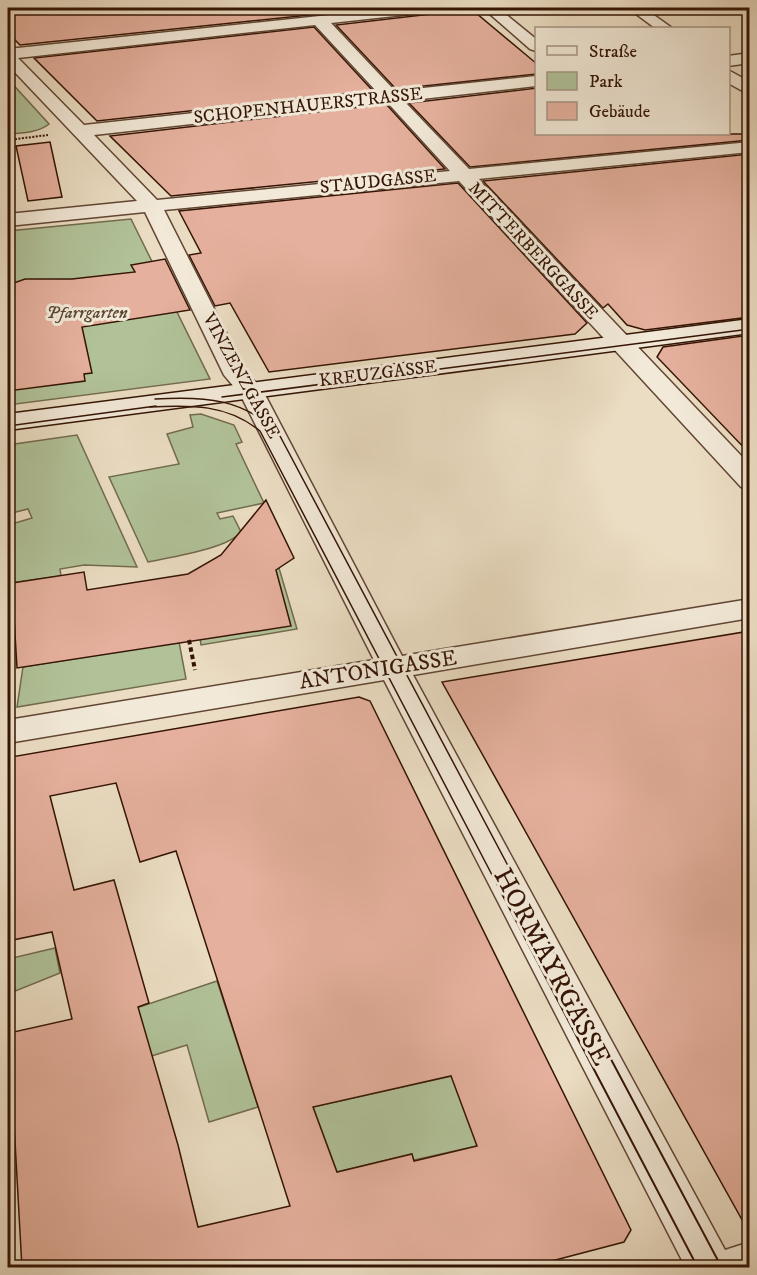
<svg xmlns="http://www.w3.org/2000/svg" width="757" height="1275" font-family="'IM FELL DW Pica',serif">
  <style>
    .green { fill: #b1c299; stroke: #726b4e; stroke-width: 1.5 }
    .building { fill: #e5b09d; stroke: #341404; stroke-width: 1.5; fill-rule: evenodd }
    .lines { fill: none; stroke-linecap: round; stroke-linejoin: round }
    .street-casing { stroke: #624634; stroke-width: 3 }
    .secondary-casing { stroke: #341404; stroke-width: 3 }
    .path-far1 { stroke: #341404; stroke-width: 2; stroke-dasharray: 2 1.5; stroke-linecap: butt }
    .path { stroke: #341404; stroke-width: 4; stroke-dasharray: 4.5 3; stroke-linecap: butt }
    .street { fill: #f2e9d8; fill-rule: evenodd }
    .secondary { fill: #f2e9d8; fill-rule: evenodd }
    .tram-far1 { stroke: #341404; stroke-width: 1.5 }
    .tram { stroke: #341404; stroke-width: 2 }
    .labels { text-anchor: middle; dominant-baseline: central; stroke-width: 6; stroke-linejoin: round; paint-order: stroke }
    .far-street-label { font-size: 18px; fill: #341404; stroke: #f2e9d8 }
    .far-park-label { font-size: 18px; font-style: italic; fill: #5a4831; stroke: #f2e9d8 }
    .street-label { font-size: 22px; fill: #341404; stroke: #f2e9d8 }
    .near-street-label { font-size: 27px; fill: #341404; stroke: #f2e9d8 }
  </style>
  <rect width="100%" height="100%" fill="#ebddc3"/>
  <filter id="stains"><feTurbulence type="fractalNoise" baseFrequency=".00333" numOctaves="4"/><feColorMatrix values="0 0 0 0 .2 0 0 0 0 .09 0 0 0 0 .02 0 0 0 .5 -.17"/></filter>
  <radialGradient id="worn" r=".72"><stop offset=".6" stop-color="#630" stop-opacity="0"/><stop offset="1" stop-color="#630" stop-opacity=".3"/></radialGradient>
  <g class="green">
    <path d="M8,79L49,124C38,133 21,133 8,134Z"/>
    <path d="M131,219L210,379L8,405V231Z"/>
    <path d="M201,414L234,425L242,442L236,444L264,503L217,513L220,519L233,516L241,532C227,549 171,557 148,562L109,477L179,464L167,434L193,427L190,415Z"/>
    <path d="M77,435L137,567L84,565L60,569L61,576L12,583L8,567V525L32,518L28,509L8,514V445Z"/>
    <path d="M274,562L279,568L297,629L201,645L200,638Z"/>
    <path d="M179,642L186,679L17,707L23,667Z"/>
    <path d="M55,948L60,973L8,994V959Z"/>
    <path d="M217,981L258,1107L209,1122L187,1045L87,1076L74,1029Z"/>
    <path d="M451,1076L495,1142L414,1160L411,1154L337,1172L313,1107Z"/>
  </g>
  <g class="building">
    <path d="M8,8H378L20,45L8,33Z"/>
    <path d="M440,8H470L537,64V74L396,89L336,25L431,14Z"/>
    <path d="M314,27L373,91L97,121L34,58Z"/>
    <path d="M537,88V134H750V140L470,167L409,103Z"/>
    <path d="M386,104L445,169L171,196L110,136Z"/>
    <path d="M50,142L62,197L28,201L16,146Z"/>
    <path d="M750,154V317L645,330L627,325L608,304L603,308L483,181Z"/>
    <path d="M458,183L587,323L575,334L269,372L230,303L215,306L189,255L201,253L179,211Z"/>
    <path d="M165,259L190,310L82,327L92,373L84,374L85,381L8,391V285L25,279H72L135,272L131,265Z"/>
    <path d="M750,335V454L657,357L663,347Z"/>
    <path d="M266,500L294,558L276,570L291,626L17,668L12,583L84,572L87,590L188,574L221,555Z"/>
    <path d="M750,631V1234L442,682Z"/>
    <path d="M359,697L370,701L631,1230L624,1242L525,1268H22L9,1033L72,1019L52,932L8,941V773L14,772L11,757ZM116,783L140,862L176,851L290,1206L198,1227L178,1145L138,1007L149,1003L114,880L74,890L50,796ZM451,1076L477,1146L414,1161L412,1154L337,1172L313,1107Z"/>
  </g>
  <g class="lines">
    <defs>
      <g id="street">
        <path d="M395,8H438L431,12L331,23L395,91L536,76V86L404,101L469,169L750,142V152L478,179L750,465V489L741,487L459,181L164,210L246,372L263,391L402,656L750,599V618L413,675L725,1250L750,1242V1268H686L384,680L8,743V720L374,660L240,394L224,375L145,212L8,226V214L137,201L8,65V49ZM315,25L378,93L84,125L18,58ZM387,102L450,171L157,200L94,135Z"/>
        <path d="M483,8H498L536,39V51L530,49Z"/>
        <path d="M628,8H644L672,28H655Z"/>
        <path d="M750,53V63L728,66V56Z"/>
        <path d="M728,70L750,82V95L728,83Z"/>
      </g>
      <path id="secondary" d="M750,319V333L8,430V414Z"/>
    </defs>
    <use href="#street" class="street-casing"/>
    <use href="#secondary" class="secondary-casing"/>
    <path class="path-far1" d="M8,140L48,135"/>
    <path class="path" d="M189,640L195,670"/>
    <use href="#street" class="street"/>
    <use href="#secondary" class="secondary"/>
    <g class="tram-far1">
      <path d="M222,397L750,329"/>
      <path d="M155,399C203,396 246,398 280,436L523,894"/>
      <path d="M150,407C191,405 227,404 260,431L502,894"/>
      <path d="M8,426L156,406"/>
    </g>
    <g class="tram">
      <path d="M501,892L698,1268"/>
      <path d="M522,892L722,1268"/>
    </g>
  </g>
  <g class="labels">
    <g class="far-street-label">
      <text transform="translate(308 106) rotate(-6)">SCHOPENHAUERSTRASSE</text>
      <text transform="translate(378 182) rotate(-6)">STAUDGASSE</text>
      <text transform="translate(533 251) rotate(47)">MITTERBERGGASSE</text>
      <text transform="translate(378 374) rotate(-7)">KREUZGASSE</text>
      <text transform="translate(241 376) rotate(61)">VINZENZGASSE</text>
    </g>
    <g class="far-park-label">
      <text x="87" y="313">Pfarrgarten</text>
    </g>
    <g class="street-label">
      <text transform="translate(378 670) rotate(-9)">ANTONIGASSE</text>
    </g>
    <g class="near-street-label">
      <text transform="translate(552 967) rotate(62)">HORMAYRGASSE</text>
    </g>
  </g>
  <rect width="757" height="1275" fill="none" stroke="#ebddc3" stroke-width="30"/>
  <rect x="9" y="9" width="739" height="1257" fill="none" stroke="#341404" stroke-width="3"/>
  <rect x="15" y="15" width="727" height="1245" fill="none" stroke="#341404" stroke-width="1.5"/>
  <rect x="535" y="27" width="195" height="108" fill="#f2e9d8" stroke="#a69483" stroke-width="1.5"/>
  <rect x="547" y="46" width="30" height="9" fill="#f2e9d8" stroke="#a69483" stroke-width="1.5"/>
  <text x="589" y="57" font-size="18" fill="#341404">Straße</text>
  <rect x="547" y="72" width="30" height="18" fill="#b1c299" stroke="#a69483" stroke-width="1.5"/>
  <text x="589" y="87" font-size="18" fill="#341404">Park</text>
  <rect x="547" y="102" width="30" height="18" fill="#e5b09d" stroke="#a69483" stroke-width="1.5"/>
  <text x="589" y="117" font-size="18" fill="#341404">Gebäude</text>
  <rect width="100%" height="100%" filter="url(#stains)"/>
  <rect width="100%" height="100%" fill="url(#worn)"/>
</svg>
